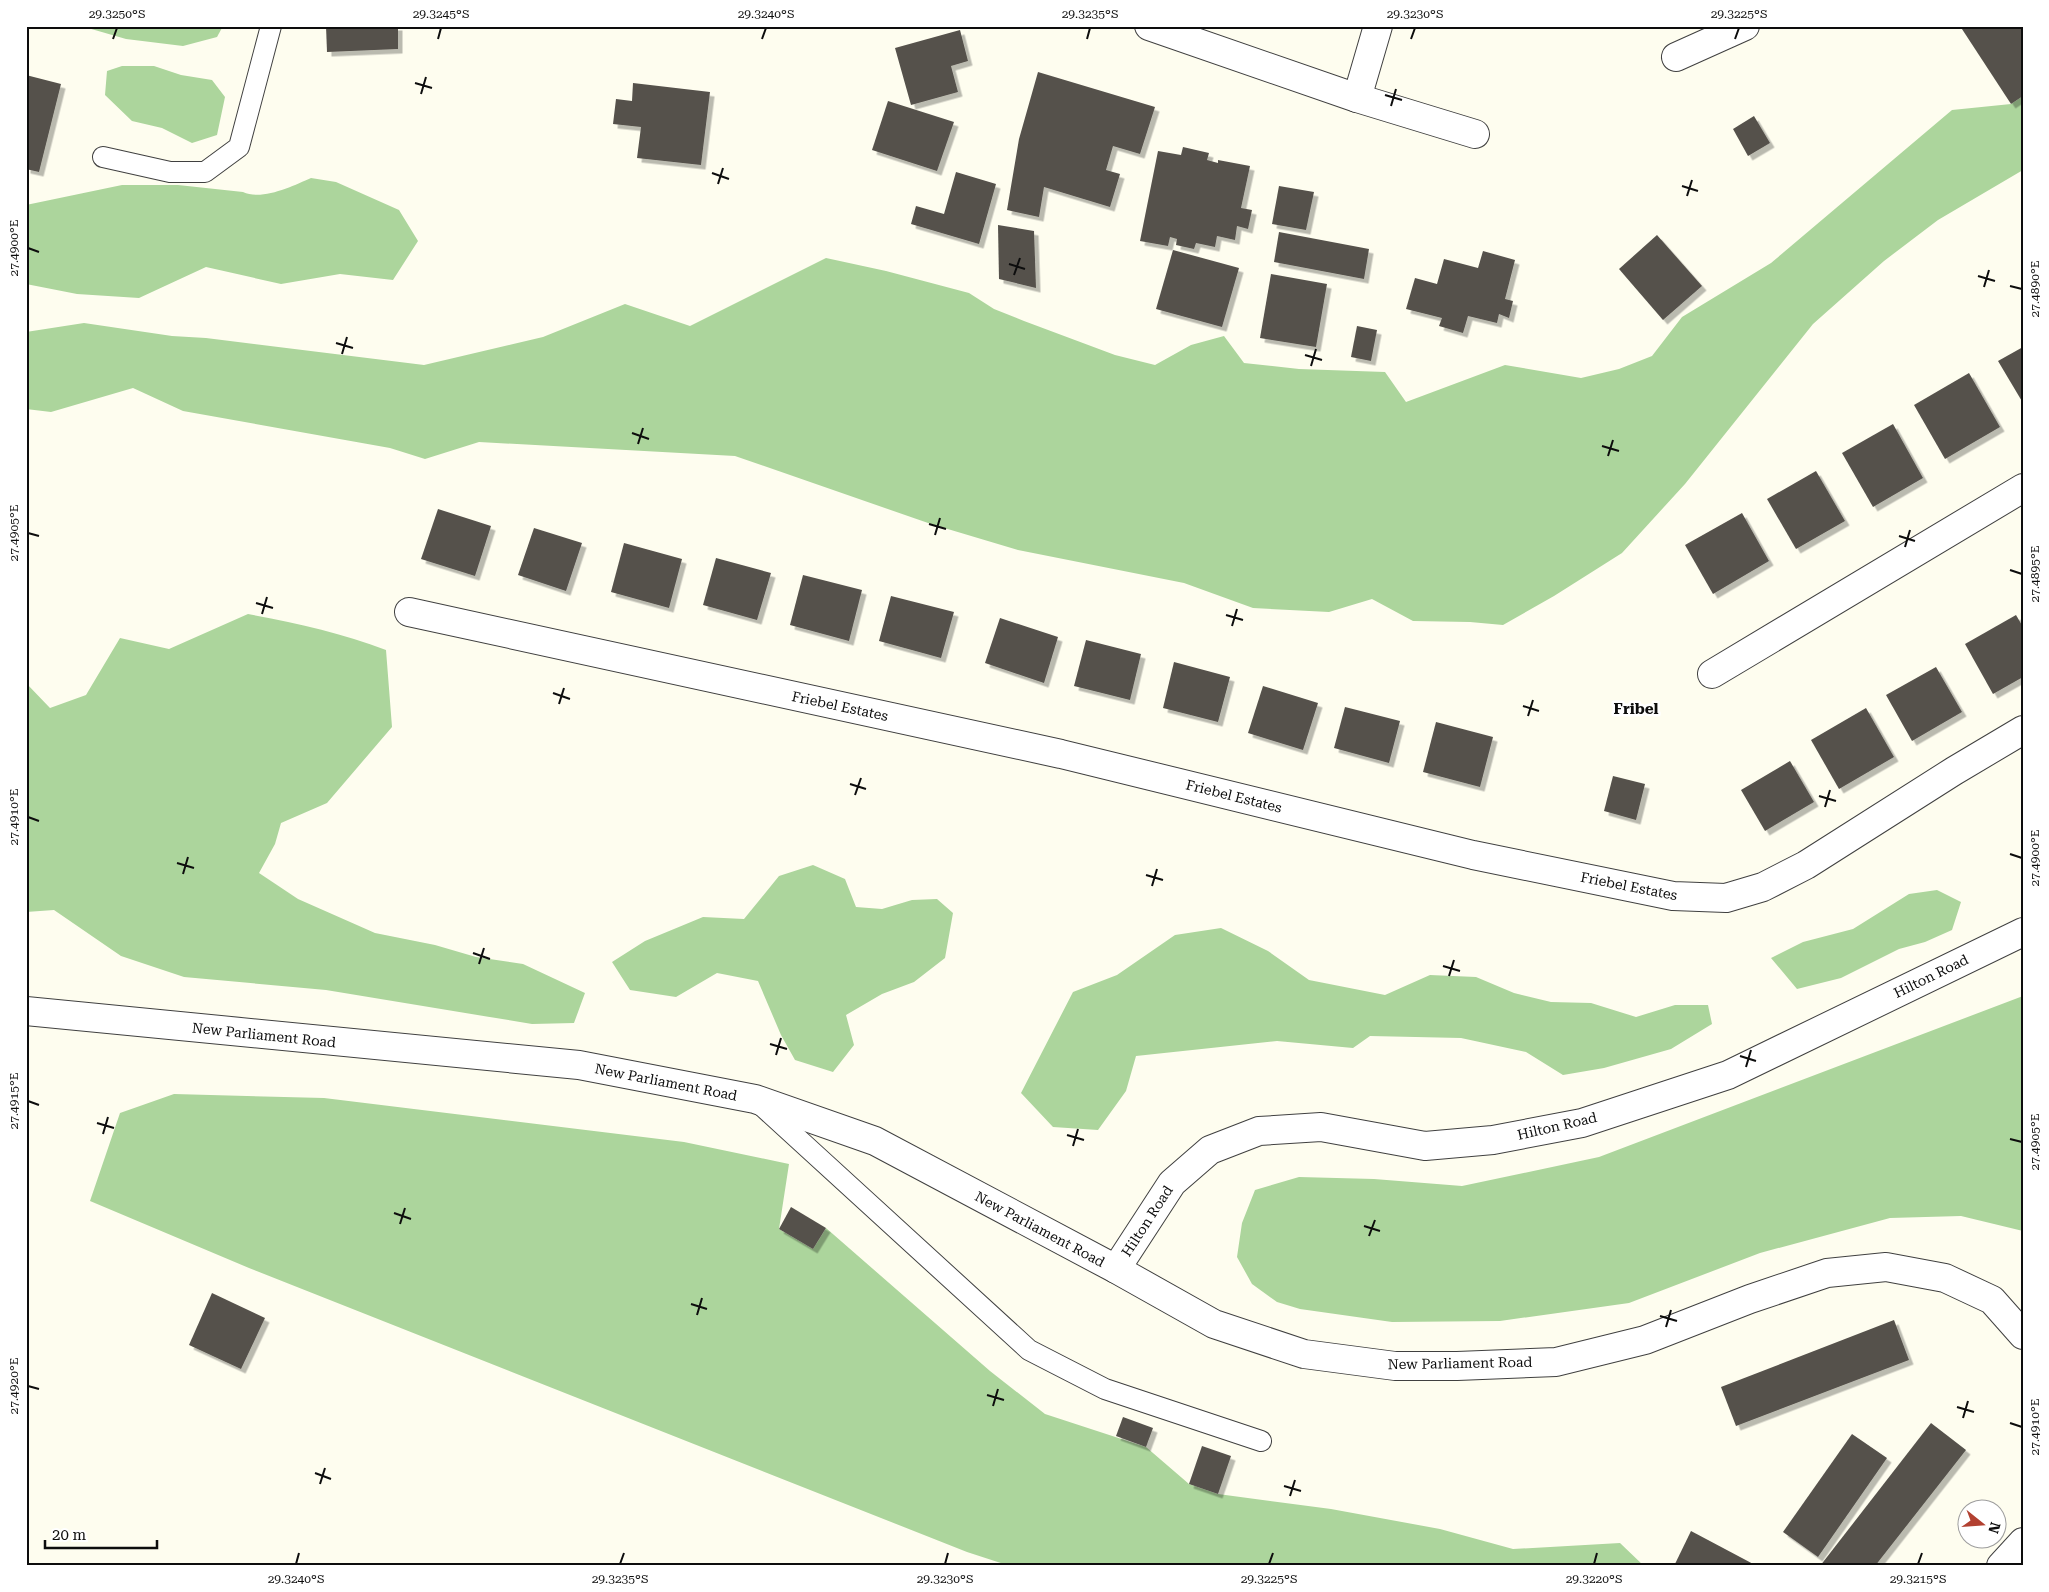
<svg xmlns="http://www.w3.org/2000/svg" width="2049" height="1592" font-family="'Roboto Serif',serif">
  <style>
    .forest { fill: #acd59c }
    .building { fill: #55514b; filter: url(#shadow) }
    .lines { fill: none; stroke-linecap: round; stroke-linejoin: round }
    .service-casing { stroke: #404040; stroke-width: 22 }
    .minor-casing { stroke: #404040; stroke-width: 30 }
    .tertiary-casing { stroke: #404040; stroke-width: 30 }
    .service { stroke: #fff; stroke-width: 20 }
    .minor { stroke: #fff; stroke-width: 28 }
    .tertiary { stroke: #fff; stroke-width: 28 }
    .ticks { fill: none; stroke: #0d0d0d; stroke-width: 2 }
    .labels { text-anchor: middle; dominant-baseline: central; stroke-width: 5; stroke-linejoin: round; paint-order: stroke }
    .street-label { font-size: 14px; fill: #0d0d0d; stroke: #fff }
    .neighbourhood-label { font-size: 15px; font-weight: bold; fill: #0d0d0d; stroke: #fff }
    .neatline { fill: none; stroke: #0d0d0d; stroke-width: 2 }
    .ticks-label { font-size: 12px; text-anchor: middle; fill: #0d0d0d }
  </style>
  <defs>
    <filter id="shadow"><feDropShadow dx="4.5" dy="4.5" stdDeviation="0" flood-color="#0004"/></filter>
  </defs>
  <rect width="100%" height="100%" fill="#fefdef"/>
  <g class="forest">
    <path d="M81,26H223L217,37L183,46L126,39Z"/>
    <path d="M122,66H154L181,75L212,80L225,97L217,135L192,143L162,128L132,121L105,95L107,71Z"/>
    <path d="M2023,96V170L1938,220L1884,261L1813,324L1685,484L1622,553L1554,596L1503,625L1470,622L1413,621L1372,599L1329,612L1253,608L1184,583L1018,550L931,524L735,456L479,442L425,459L390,448L183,411L133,388L51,412L26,409V332L84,323L172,336L206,338L424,365L543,337L625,304L690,326L826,258L886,271L969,293L994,309L1024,321L1115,355L1155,365L1191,345L1224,336L1244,363L1299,369L1385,372L1406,402L1505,365L1581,378L1619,369L1652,356L1682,317L1771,263L1952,110L2011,104Z"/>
    <path d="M311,178L336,182L399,210L418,241L393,280L340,274L281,284L206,267L139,298L77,294L26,284V205L122,185H178L243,192C262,201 293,186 311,178Z"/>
    <path d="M248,614C296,623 342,633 386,650L392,727L327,803L281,823L275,844L259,873L298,899L375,933L435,945L476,957L523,964L585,993L574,1023L532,1024L326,990L184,977L121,956L54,910L26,912V683L50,708L86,695L120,638L169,649Z"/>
    <path d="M813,865L845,879L856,907L882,909L912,900L937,899L953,913L945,958L914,982L882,994L846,1015L854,1045L833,1072L795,1060L781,1035L758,981L717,973L676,997L630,990L612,962L645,941L703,917L744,919L779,876Z"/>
    <path d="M1937,890L1961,902L1952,930L1925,942L1899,949L1841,978L1797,989L1771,958L1803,942L1853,929L1909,894Z"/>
    <path d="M1221,928L1268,951L1309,980L1385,995L1430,975L1476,977L1514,993L1551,1002L1591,1003L1636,1017L1675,1005H1708L1712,1024L1671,1049L1604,1068L1563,1075L1526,1052L1461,1038L1370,1036L1353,1048L1277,1041L1136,1056L1126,1091L1098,1130L1053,1127L1021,1093L1073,992L1117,975L1175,935Z"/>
    <path d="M2023,996V1231L1961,1216L1890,1218L1760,1253L1629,1303L1500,1321L1392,1322L1300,1309L1277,1302L1252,1284L1237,1257L1242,1223L1255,1190L1299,1177L1374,1179L1462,1186L1599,1157Z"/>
    <path d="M174,1094L324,1098L684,1142L789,1164L779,1229L813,1249L826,1228L990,1371L1045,1414L1146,1447L1189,1484L1218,1494L1331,1509L1440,1529L1513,1549L1620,1543L1644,1566H1010L967,1552L249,1268L90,1201L120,1113Z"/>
  </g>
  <g class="building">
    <path d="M326,26H398V49L327,52Z"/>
    <path d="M1960,26H2023V96L2011,104Z"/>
    <path d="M960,30L968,61L951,66L958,92L911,105L895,48Z"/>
    <path d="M1038,72L1155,107L1140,154L1113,146L1106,170L1120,174L1110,207L1044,187L1039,217L1007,210L1019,139Z"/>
    <path d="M26,75L61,84L39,172L26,169Z"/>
    <path d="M633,83L710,92L701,165L637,158L641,127L613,124L616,99L632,101Z"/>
    <path d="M888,101L954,122L937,171L872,150Z"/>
    <path d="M1754,116L1770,143L1748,156L1733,129Z"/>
    <path d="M1183,147L1209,153L1207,160L1218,163V160L1250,166L1241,208L1252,210L1248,229L1237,226L1235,240L1217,236L1215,247L1196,243L1194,249L1176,245L1177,239L1170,237L1168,246L1140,241L1158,151L1181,155Z"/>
    <path d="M956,172L996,184L979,244L911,224L916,206L944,214Z"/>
    <path d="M1279,186L1314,192L1306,230L1272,224Z"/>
    <path d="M998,225L1034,231L1036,288L999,279Z"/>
    <path d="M1279,232L1369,249L1364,279L1274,262Z"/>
    <path d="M1657,235L1702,286L1663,320L1619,269Z"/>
    <path d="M1173,250L1239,268L1222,327L1156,309Z"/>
    <path d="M1483,251L1515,260L1505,299L1513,301L1509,318L1499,314L1497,323L1468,316L1463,333L1439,326L1442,318L1406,309L1415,278L1437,284L1444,259L1478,268Z"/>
    <path d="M1271,274L1327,284L1316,347L1260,338Z"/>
    <path d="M1357,326L1377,330L1371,361L1351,357Z"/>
    <path d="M2023,347V403L1998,361Z"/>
    <path d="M1969,373L2000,427L1945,459L1914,405Z"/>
    <path d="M1893,424L1923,478L1873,507L1842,453Z"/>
    <path d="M1816,471L1845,521L1796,549L1767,499Z"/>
    <path d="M438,509L491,526L475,576L421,559Z"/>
    <path d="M1742,513L1769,561L1713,594L1685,545Z"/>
    <path d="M534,528L582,543L566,591L518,575Z"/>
    <path d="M624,543L682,559L669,608L611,592Z"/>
    <path d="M716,558L771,573L757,620L703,605Z"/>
    <path d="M803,575L862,590L849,641L790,625Z"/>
    <path d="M891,596L954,612L941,658L879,641Z"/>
    <path d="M2016,615L2023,627V677L1993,694L1965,644Z"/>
    <path d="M1000,618L1058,637L1044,683L985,663Z"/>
    <path d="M1086,640L1141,654L1130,700L1074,686Z"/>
    <path d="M1174,662L1230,677L1218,722L1163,708Z"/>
    <path d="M1936,667L1962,712L1912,741L1886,695Z"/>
    <path d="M1263,686L1318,703L1303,750L1248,733Z"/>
    <path d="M1345,707L1400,721L1389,763L1334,748Z"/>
    <path d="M1866,708L1894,757L1839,789L1811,740Z"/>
    <path d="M1436,722L1493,737L1480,787L1423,772Z"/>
    <path d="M1790,761L1814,802L1765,831L1741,790Z"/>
    <path d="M1613,776L1645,784L1636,820L1604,811Z"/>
    <path d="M791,1207L826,1228L813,1249L779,1229Z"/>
    <path d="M212,1293L265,1318L241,1369L189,1345Z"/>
    <path d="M1894,1320L1909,1360L1736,1426L1721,1387Z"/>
    <path d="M1123,1417L1153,1428L1146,1447L1116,1436Z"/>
    <path d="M1931,1423L1966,1450L1875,1566H1820Z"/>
    <path d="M1852,1434L1887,1458L1818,1557L1783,1532Z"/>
    <path d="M1202,1446L1231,1456L1218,1494L1189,1484Z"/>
    <path d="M1691,1531L1757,1566H1674Z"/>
  </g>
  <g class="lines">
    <defs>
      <g id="service">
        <path d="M103,157L170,172H205L239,147L271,26"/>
        <path d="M761,1105L1029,1350L1105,1389L1261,1441"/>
      </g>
      <g id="minor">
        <path d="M1149,26L1357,98L1475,134"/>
        <path d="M1676,57L1745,26"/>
        <path d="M1357,98L1378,26"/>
        <path d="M409,612L1061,754L1473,855L1673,896L1726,898L1763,887L1806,865L1954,771L2023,730"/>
        <path d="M1712,674L2023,488"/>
        <path d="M1116,1269L1214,1324L1304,1354L1395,1366H1457L1556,1362L1645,1340L1750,1299L1827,1273L1886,1267L1945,1278L1992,1300L2023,1335"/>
        <path d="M2001,1566L2023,1542"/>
      </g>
      <path id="tertiary" d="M26,1011L579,1065L755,1099L875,1141L1116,1269L1172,1183L1210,1150L1259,1131L1321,1127L1425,1146L1493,1140L1582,1123L1728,1075L2023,932"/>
    </defs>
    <use href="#service" class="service-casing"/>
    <use href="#minor" class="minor-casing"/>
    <use href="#tertiary" class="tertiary-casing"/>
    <use href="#service" class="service"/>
    <use href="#minor" class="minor"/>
    <use href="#tertiary" class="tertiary"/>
  </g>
  <path class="ticks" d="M113,39L117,28M438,39L441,28M762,39L766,28M1087,39L1090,28M1411,39L1415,28M1735,39L1739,28M415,83L432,88M421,94L426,77M1385,95L1402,100M1391,106L1396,89M712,173L729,179M718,184L723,168M1682,186L1698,191M1687,196L1692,180M28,248L39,252M1009,264L1025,269M1014,275L1020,258M1978,276L1995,281M2010,286L2022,289M1984,287L1989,270M336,343L353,348M342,354L347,337M1305,355L1322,360M1311,366L1316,349M632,433L649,439M638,444L643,428M1602,446L1619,451M1608,456L1613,440M929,524L946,529M28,533L39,536M935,535L940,518M1899,536L1915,541M1905,547L1910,530M2010,570L2022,574M256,603L273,608M262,614L267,597M1226,615L1243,620M1232,626L1237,609M553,693L570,699M559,704L564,688M1523,706L1539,711M1528,716L1533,700M850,784L866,789M855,795L861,778M1819,796L1836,801M1825,807L1830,790M28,817L39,821M2010,854L2022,858M177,863L194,868M183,874L188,857M1146,875L1163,880M1152,886L1157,869M473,953L490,959M479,964L484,948M1443,966L1460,971M1449,976L1454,960M770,1044L787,1049M776,1055L781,1038M1740,1056L1756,1061M1746,1067L1751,1050M28,1101L39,1105M97,1123L114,1128M103,1134L108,1117M1067,1135L1084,1140M2010,1139L2022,1142M1073,1146L1078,1129M394,1213L411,1219M400,1224L405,1208M1364,1226L1380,1231M1369,1236L1375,1220M691,1304L707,1309M697,1315L702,1298M1660,1316L1677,1321M1666,1327L1671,1310M28,1386L39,1389M987,1395L1004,1400M993,1406L998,1389M1957,1407L1974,1412M1963,1418L1968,1401M2010,1423L2022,1427M315,1473L331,1479M320,1484L325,1468M1284,1486L1301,1491M1290,1496L1295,1480M296,1564L299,1553M620,1564L624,1553M945,1564L948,1553M1269,1564L1273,1553M1594,1564L1597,1553M1918,1564L1922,1553"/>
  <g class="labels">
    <g class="street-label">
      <text transform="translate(840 706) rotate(12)">Friebel Estates</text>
      <text transform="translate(1234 796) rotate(14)">Friebel Estates</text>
      <text transform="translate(1629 886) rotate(11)">Friebel Estates</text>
      <text transform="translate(1931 976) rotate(-26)">Hilton Road</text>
      <text transform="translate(264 1035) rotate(6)">New Parliament Road</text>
      <text transform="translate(666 1082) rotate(11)">New Parliament Road</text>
      <text transform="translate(1557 1126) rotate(-13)">Hilton Road</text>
      <text transform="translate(1147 1221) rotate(-57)">Hilton Road</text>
      <text transform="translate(1040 1229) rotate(28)">New Parliament Road</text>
      <text transform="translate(1460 1363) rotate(-1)">New Parliament Road</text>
    </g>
    <g class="neighbourhood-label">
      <text x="1636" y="709">Fribel</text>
    </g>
  </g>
  <rect width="2049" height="1592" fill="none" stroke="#ffffff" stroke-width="55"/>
  <g transform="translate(1982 1524) rotate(107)"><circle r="24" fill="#ffffff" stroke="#9e9e9e"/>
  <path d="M0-4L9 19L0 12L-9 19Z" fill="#b24131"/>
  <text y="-8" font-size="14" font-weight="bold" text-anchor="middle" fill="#0d0d0d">N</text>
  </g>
  <path d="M45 1540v8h112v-8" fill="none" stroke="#0d0d0d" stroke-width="2.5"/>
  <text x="52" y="1540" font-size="15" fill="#0d0d0d" stroke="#ffffff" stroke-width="4" paint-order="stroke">20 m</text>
  <rect x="28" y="28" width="1994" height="1536" class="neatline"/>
  <g class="ticks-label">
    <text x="117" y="18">29.3250°S</text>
    <text x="441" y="18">29.3245°S</text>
    <text x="766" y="18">29.3240°S</text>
    <text x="1090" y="18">29.3235°S</text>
    <text x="1415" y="18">29.3230°S</text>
    <text x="1739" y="18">29.3225°S</text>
    <text transform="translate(14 248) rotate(-90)" y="4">27.4900°E</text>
    <text transform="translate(2035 289) rotate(-90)" y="4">27.4890°E</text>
    <text transform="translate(14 533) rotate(-90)" y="4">27.4905°E</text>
    <text transform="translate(2035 574) rotate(-90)" y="4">27.4895°E</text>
    <text transform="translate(14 817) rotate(-90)" y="4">27.4910°E</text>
    <text transform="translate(2035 858) rotate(-90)" y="4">27.4900°E</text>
    <text transform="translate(14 1101) rotate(-90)" y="4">27.4915°E</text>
    <text transform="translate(2035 1142) rotate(-90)" y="4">27.4905°E</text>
    <text transform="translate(14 1386) rotate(-90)" y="4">27.4920°E</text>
    <text transform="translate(2035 1427) rotate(-90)" y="4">27.4910°E</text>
    <text x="296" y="1583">29.3240°S</text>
    <text x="620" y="1583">29.3235°S</text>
    <text x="945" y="1583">29.3230°S</text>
    <text x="1269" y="1583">29.3225°S</text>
    <text x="1594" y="1583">29.3220°S</text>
    <text x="1918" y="1583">29.3215°S</text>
  </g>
</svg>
